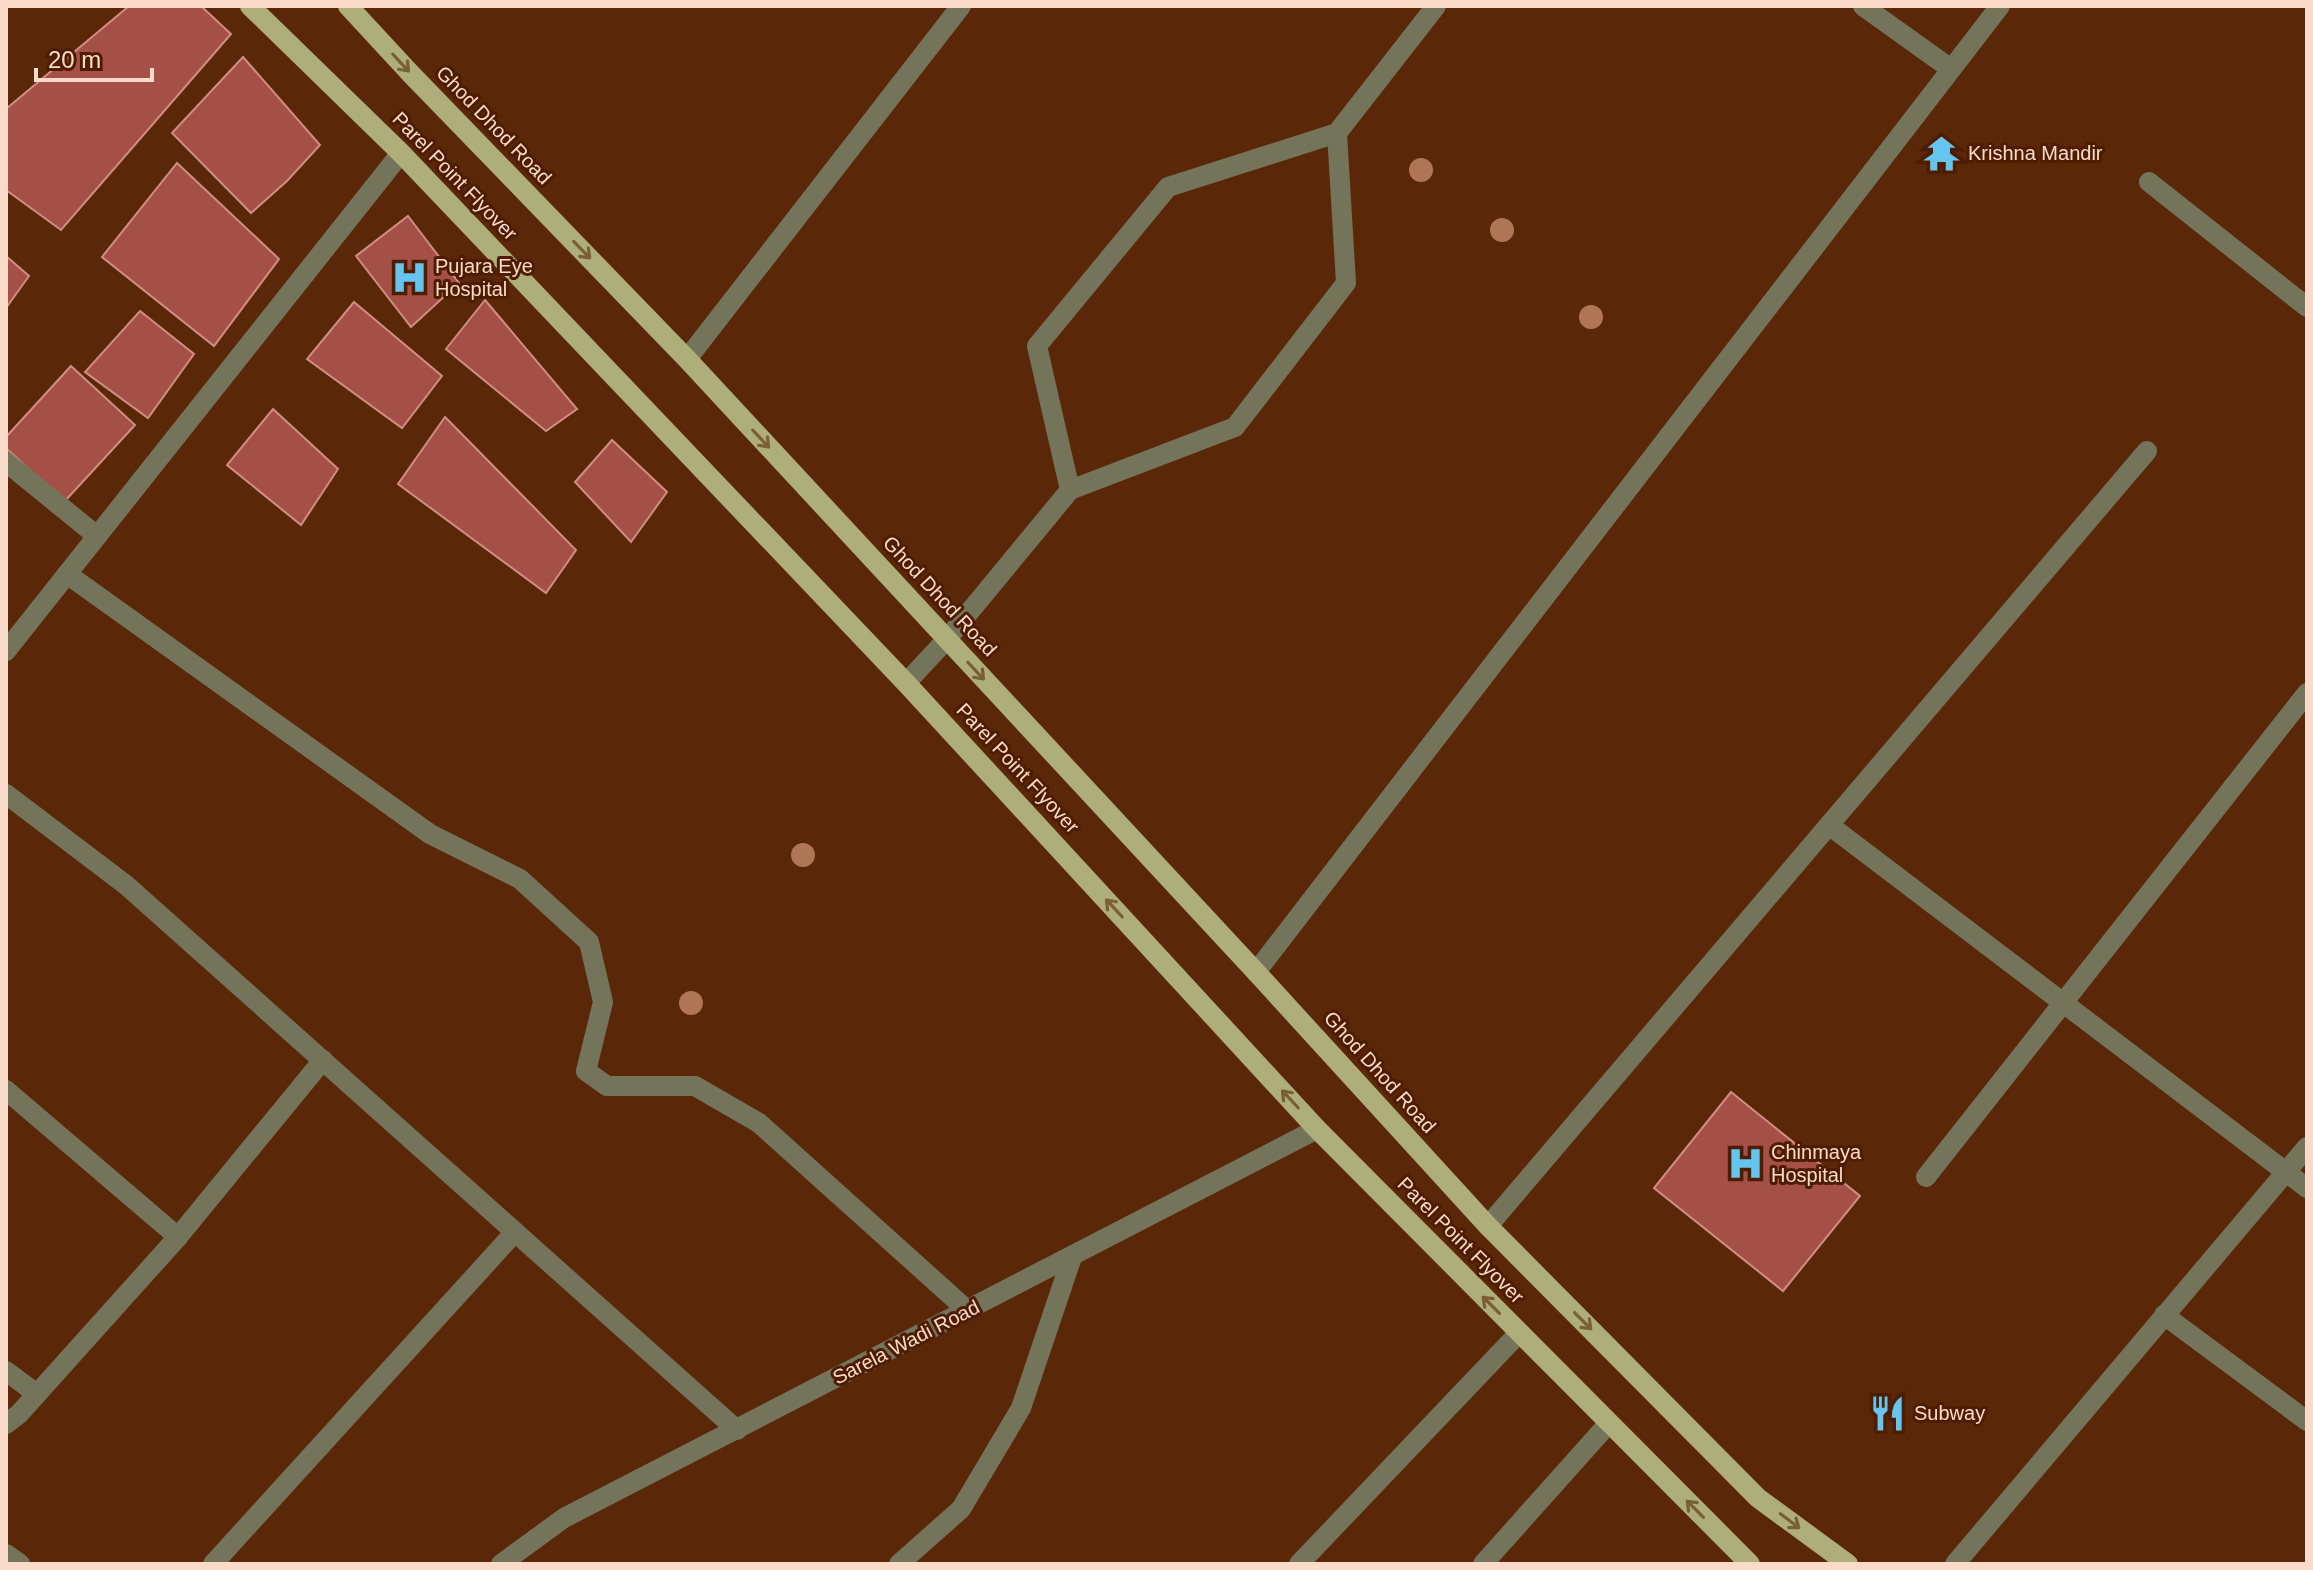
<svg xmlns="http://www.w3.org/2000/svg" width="2313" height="1570" font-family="Arial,sans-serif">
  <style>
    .building { fill: #a55046; stroke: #d08d83; stroke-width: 2 }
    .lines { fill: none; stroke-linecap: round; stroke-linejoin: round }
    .minor { stroke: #73745a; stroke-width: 20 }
    .major { stroke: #adae79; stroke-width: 20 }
    .tree { fill: #af7656 }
    .oneway { stroke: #795e36 }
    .labels { text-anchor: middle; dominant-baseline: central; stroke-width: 6; stroke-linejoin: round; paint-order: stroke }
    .street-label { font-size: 20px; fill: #fadac9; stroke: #4e1d00 }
    .poi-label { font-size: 20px; fill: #fadac9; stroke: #4e1d00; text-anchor: start }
  </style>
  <rect width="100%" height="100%" fill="#5a2808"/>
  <g class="building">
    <path d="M129,6H201L231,34L61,230L6,190V109Z"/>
    <path d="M243,57L320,145L287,181L251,213L172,133Z"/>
    <path d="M177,163L279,259L214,346L102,257Z"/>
    <path d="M408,216L459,283L411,327L356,256Z"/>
    <path d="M6,256L29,276L6,308Z"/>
    <path d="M485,300L577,409L546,431L446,349Z"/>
    <path d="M354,302L442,376L402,428L307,359Z"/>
    <path d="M140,311L194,354L148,418L85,372Z"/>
    <path d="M71,366L135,425L64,502L6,448V437Z"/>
    <path d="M273,409L338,469L301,525L227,465Z"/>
    <path d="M445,417L576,550L546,593L398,484Z"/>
    <path d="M612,440L667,492L631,542L575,482Z"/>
    <path d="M1731,1092L1860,1196L1783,1291L1654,1188Z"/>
  </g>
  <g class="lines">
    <g class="minor">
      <path d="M1863,6L1951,69"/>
      <path d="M2149,182L2307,307"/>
      <path d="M687,359L961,6"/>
      <path d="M6,462L97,536"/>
      <path d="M1070,490L1235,427L1346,283L1337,133"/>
      <path d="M67,574L430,834L520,879L589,942L603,1002L586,1071L607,1086H695L759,1123L967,1310"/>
      <path d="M6,651L401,153"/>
      <path d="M906,683L947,639L1070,490L1037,346L1168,187L1337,133L1436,6"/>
      <path d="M6,794L126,885L737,1430"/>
      <path d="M1829,825L2307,1188"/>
      <path d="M1256,972L2000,6"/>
      <path d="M6,1090L178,1237"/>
      <path d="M1926,1177L2307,693"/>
      <path d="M1488,1226L2147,451"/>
      <path d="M2164,1315L2307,1421"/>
      <path d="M6,1371L37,1394"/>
      <path d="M6,1424L19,1414L178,1237L323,1060"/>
      <path d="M6,1554L20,1564"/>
      <path d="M213,1564L515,1232"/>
      <path d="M501,1564L564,1518L1317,1129"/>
      <path d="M899,1564L961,1509L1021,1408L1072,1257"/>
      <path d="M1299,1564L1519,1333"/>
      <path d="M1483,1564L1609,1423"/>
      <path d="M1955,1564L2307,1147"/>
    </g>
    <g class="major">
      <path d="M250,6L401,153L906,683L1317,1129L1750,1564"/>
      <path d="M348,6L410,73L687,359L1256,972L1488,1226L1758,1498L1848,1564"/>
    </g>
  </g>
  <g class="tree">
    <circle cx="1421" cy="170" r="12"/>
    <circle cx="1502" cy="230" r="12"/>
    <circle cx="1591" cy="317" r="12"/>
    <circle cx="803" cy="855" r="12"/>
    <circle cx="691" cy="1003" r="12"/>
  </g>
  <defs><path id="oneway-shaft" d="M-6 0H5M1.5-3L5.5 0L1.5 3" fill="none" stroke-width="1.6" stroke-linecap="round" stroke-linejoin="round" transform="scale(2)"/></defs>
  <g class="oneway">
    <use href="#oneway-shaft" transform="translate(401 63) rotate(47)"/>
    <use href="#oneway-shaft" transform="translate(582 250) rotate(46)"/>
    <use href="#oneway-shaft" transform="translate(761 439) rotate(47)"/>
    <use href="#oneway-shaft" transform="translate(976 671) rotate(47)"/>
    <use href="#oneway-shaft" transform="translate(1114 908) rotate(-133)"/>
    <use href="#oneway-shaft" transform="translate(1290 1099) rotate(-133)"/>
    <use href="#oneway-shaft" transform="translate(1491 1305) rotate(-135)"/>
    <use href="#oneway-shaft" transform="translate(1583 1321) rotate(45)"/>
    <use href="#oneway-shaft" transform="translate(1695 1509) rotate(-135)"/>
    <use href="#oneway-shaft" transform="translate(1790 1521) rotate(37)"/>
  </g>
  <defs>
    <symbol id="temple-bare" viewBox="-9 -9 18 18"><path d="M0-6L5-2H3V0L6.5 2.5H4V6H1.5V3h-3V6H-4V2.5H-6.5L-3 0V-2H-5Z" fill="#65c5ee" stroke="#4e1d00" stroke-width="2.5" paint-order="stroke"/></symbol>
    <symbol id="hospital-bare" viewBox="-9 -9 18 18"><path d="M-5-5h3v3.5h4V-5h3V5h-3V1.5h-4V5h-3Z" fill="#65c5ee" stroke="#4e1d00" stroke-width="2.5" paint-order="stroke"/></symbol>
    <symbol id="restaurant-bare" viewBox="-9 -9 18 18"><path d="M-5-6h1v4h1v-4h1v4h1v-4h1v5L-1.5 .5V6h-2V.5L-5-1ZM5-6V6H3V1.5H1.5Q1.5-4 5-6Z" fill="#65c5ee" stroke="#4e1d00" stroke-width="2.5" paint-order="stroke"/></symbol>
  </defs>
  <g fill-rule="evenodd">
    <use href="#temple-bare" x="1916" y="128" width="51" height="51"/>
    <use href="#hospital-bare" x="384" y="252" width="51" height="51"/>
    <use href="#hospital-bare" x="1720" y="1138" width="51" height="51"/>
    <use href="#restaurant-bare" x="1862" y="1388" width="51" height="51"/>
  </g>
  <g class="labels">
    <g class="street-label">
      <text transform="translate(494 125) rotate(46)">Ghod Dhod Road</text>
      <text transform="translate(455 176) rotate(46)">Parel Point Flyover</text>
      <text transform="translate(940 596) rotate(47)">Ghod Dhod Road</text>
      <text transform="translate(1018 768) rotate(47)">Parel Point Flyover</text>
      <text transform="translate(1380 1072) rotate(48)">Ghod Dhod Road</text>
      <text transform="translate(1461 1240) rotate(45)">Parel Point Flyover</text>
      <text transform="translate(906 1342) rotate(-27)">Sarela Wadi Road</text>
    </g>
    <g class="poi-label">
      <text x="1968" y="153">Krishna Mandir</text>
      <text x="435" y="266">Pujara Eye<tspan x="435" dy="23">Hospital</tspan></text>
      <text x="1771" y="1152">Chinmaya<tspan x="1771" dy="23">Hospital</tspan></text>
      <text x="1914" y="1413">Subway</text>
    </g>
  </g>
  <rect width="2313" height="1570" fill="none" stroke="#fadac9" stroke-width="16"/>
  <path d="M36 68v12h116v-12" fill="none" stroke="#fadac9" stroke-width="4"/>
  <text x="48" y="68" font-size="24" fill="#fadac9" stroke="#4e1d00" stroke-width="6" paint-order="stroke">20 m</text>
</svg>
